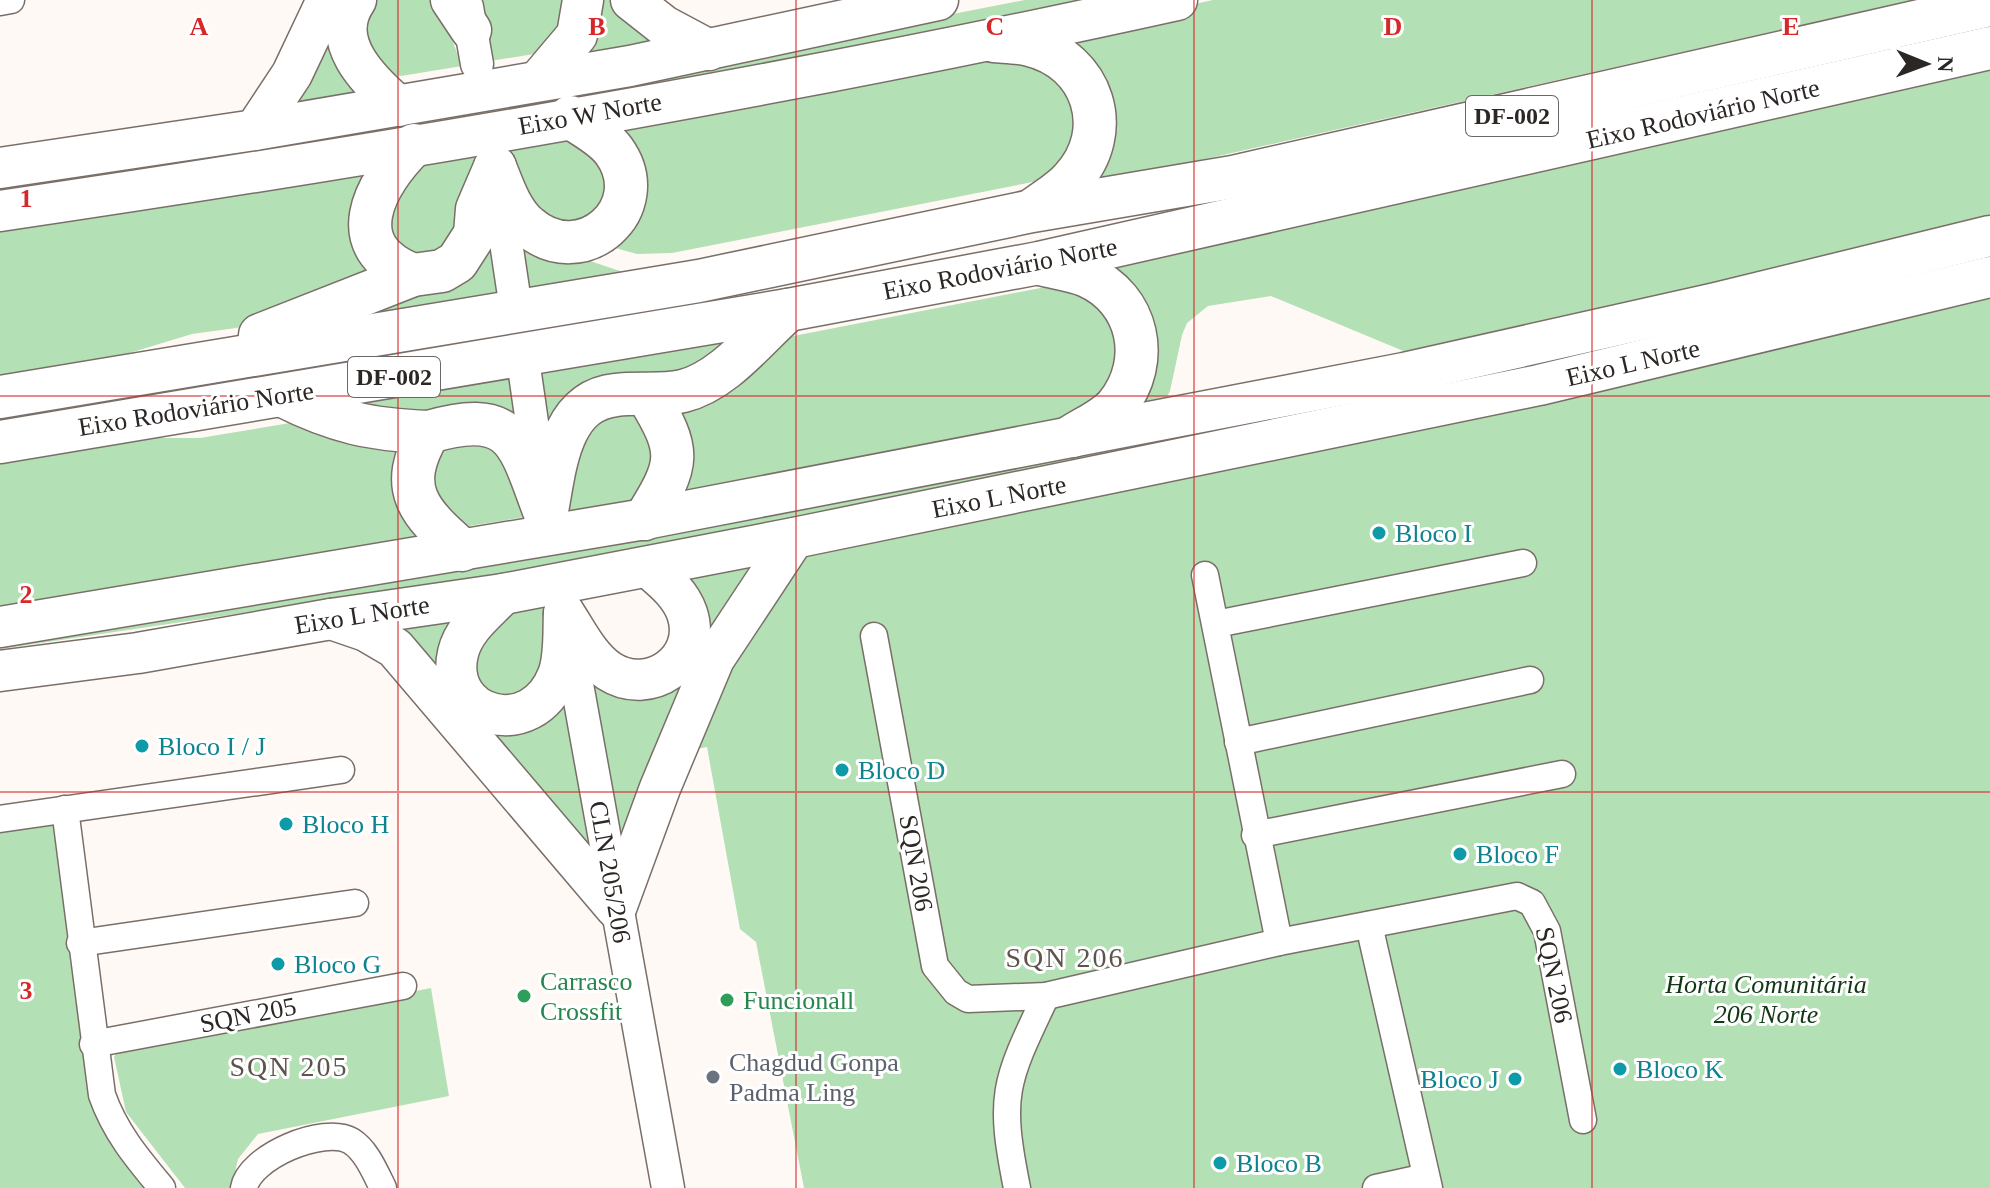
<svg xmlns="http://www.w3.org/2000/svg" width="1990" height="1188" font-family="Georgia,serif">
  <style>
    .green { fill: #b4e0b5 }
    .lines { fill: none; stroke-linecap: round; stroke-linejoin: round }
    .tertiary-tunnel { stroke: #d5cfcc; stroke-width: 32; stroke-dasharray: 32 16; stroke-linecap: butt }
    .minor-casing { stroke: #7a6f68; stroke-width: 29 }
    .tertiary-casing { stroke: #7a6f68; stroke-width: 35 }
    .primary-casing { stroke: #7a6f68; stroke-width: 43 }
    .trunk-casing { stroke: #7a6f68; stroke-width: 45 }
    .minor { stroke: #fff; stroke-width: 26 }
    .tertiary { stroke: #fff; stroke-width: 32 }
    .primary { stroke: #fff; stroke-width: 40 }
    .trunk { stroke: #fff; stroke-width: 42 }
    .grid { fill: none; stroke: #d62828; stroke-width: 2; stroke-opacity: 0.55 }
    .culture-dot { fill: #0f9aa8; stroke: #fff; stroke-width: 3 }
    .leisure-dot { fill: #2e9e5b; stroke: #fff; stroke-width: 3 }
    .worship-dot { fill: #6b7280; stroke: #fff; stroke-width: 3 }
    .labels { text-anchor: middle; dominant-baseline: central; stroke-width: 6; stroke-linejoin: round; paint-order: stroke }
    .shield { fill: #fff; stroke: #6b6866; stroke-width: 2 }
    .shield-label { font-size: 24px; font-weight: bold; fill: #2c2724 }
    .street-label { font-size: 26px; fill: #2c2724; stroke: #fff }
    .culture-label { font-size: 26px; fill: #0d838f; stroke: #fff; text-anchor: start }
    .leisure-label { font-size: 26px; fill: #27864d; stroke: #fff; text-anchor: start }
    .park-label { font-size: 26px; font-style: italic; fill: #113715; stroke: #fff }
    .worship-label { font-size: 26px; fill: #5b616d; stroke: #fff; text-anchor: start }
    .neighbourhood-label { font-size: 28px; letter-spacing: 2px; fill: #5e544d; stroke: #fff }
    .grid-label { font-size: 26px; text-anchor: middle; font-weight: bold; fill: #d62828; stroke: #fff; stroke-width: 6; stroke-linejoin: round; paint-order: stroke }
  </style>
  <rect width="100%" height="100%" fill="#fff9f6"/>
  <g class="green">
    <path d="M367,0H437L462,66L401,76L385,74L357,20Z"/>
    <path d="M482,0H571L553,51L484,62L478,17Z"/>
    <path d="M589,0H615L682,43L576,55Z"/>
    <path d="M1025,0H1105L502,117L0,194V180L538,95Z"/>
    <path d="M1213,0H1914L1085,186L1099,170L1052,35Z"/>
    <path d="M327,32L376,96L286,106Z"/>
    <path d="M1020,55L1048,59L1089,131L1048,179L672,253L637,254L601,244L619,228L602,130Z"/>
    <path d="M1990,63V222L1413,355L1271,296L1208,306L1187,323L1182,335L1170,391L1162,406L1128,414L1102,269Z"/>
    <path d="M578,137L613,166L606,217L548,226L500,146Z"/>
    <path d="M474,151L473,205L449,254L401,260L380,209L399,169Z"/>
    <path d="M379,163L383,266L258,325L192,334L113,358L0,375V220Z"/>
    <path d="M489,218L500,293L318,325Z"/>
    <path d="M518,224L542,245L626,273L524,289Z"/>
    <path d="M1990,251V262C1590,356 1189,448 785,524C525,573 262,610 0,649V635Z"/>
    <path d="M1061,284L1096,292L1128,362L1090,413L673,494L670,409L778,339Z"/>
    <path d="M1990,284V1188H804L756,942L740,929L707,747L691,750L716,673L796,545Z"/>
    <path d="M744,333L728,347L552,443L540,369Z"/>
    <path d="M515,374L528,445L449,414L325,406Z"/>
    <path d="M612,402L661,425L642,503L565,511L574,435Z"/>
    <path d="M302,421L415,440L431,535L294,557L179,583L0,611V458L122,438H200Z"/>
    <path d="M490,433L531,516L463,527L421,484L427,451Z"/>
    <path d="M778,550L749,571L719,619L626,867L593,681C630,702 640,703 679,685L674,582Z"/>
    <path d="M554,602L552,671L512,700L481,692L468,643L493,615Z"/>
    <path d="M461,615L484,715L569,683L604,881L374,619Z"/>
    <path d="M74,811L100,1114L156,1188H0V823Z"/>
    <path d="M431,988L449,1096L258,1134L238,1159L231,1188H185L126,1112L114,1057L119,1049Z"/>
  </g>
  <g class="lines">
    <path class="tertiary-tunnel" d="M547,520L562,603"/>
    <defs>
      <g id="minor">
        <path d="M0,2L11,0"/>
        <path d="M1205,575L1279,942"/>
        <path d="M1216,624L1523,563"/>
        <path d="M874,636L935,966L956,992L968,999L1046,996L1279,942L1517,896L1532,903L1547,931L1583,1120"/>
        <path d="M1238,742L1530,680"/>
        <path d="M65,809L102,1095C115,1132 137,1158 162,1188"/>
        <path d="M0,819L341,770"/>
        <path d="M1255,835L1562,774"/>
        <path d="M1369,925L1429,1188"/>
        <path d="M80,943L355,903"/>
        <path d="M93,1044L403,986"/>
        <path d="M244,1188C249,1157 324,1125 351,1141C366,1150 375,1172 383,1188"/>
        <path d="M1017,1188C998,1094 1005,1082 1046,996"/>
        <path d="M1376,1188L1426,1177"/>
      </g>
      <g id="tertiary">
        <path d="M467,7L477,64"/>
        <path d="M498,189L513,289"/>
        <path d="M525,374L540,478"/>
        <path d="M569,640L668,1188"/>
      </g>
      <g id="primary">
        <path d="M356,0C328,41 368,80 398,106"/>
        <path d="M451,0L471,30"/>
        <path d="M631,0L664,26L709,50"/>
        <path d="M539,80L577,35L583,0"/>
        <path d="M255,130L292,74L327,0"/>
        <path d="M0,168L255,130L630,66L938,0"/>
        <path d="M0,211C394,153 788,86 1177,0"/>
        <path d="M503,594C486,612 464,628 458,653C443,717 532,743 558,675C565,656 563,632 564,613"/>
        <path d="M564,613C577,632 589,658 609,671C649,697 703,661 687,613C680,593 663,580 648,567"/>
        <path d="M331,619L366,631L395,648L616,908L660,788L714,659L794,538"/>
        <path d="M0,627L645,519L1404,373L1716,303L1990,236"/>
        <path d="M0,671L138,653L331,619L503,594L794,538L1539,385L1990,277"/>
      </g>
      <g id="trunk">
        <path d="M994,41C1005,42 1019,42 1030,45C1093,60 1116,131 1072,179C1062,191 1046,200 1034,209"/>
        <path d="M495,167C503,187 511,212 528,226C582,273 655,208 614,151C603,136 584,127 570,117"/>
        <path d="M1040,264C1055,268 1073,270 1087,276C1139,299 1152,361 1117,405C1107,418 1086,427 1072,436"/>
        <path d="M413,275C340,247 374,184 414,145"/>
        <path d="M260,335L413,275L442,271L457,262L475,234L477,209L495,167"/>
        <path d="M283,396C335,422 371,430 429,432"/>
        <path d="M0,397L699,281L1032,211L1233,177L1990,5"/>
        <path d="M0,442L788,310L1039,263L1990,48"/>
        <path d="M546,516C555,471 558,401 616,395C638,392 661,396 683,391C724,381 757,337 788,310"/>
        <path d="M645,519C680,463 682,452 647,395"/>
        <path d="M462,550C418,512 396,488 429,432C517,406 519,446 546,516"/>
      </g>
    </defs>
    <use href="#minor" class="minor-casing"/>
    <use href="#tertiary" class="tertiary-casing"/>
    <use href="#primary" class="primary-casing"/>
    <use href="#trunk" class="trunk-casing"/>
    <use href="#minor" class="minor"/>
    <use href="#tertiary" class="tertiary"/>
    <use href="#primary" class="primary"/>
    <use href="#trunk" class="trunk"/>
  </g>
  <path class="grid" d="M398,0V1188M796,0V1188M1194,0V1188M1592,0V1188M0,396H1990M0,792H1990"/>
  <g class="culture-dot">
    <circle cx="1379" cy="533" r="8"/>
    <circle cx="142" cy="746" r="8"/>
    <circle cx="842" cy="770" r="8"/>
    <circle cx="286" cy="824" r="8"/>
    <circle cx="1460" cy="854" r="8"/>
    <circle cx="278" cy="964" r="8"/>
    <circle cx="1620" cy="1069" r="8"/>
    <circle cx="1515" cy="1079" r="8"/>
    <circle cx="1220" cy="1163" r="8"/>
  </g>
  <g class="leisure-dot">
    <circle cx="524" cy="996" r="8"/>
    <circle cx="727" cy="1000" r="8"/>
  </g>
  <circle class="worship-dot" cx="713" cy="1077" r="8"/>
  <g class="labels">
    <g class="shield">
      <rect x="1466" y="96" width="92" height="40" rx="6"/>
      <rect x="348" y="357" width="92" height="40" rx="6"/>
    </g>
    <g class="shield-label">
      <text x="1512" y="116">DF-002</text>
      <text x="394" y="377">DF-002</text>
    </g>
    <g class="street-label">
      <text transform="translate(590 114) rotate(-10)">Eixo W Norte</text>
      <text transform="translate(1703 114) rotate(-13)">Eixo Rodoviário Norte</text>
      <text transform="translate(1000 269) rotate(-11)">Eixo Rodoviário Norte</text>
      <text transform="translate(1633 363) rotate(-13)">Eixo L Norte</text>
      <text transform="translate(196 409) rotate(-9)">Eixo Rodoviário Norte</text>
      <text transform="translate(999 497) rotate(-11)">Eixo L Norte</text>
      <text transform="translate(362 615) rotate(-9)">Eixo L Norte</text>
      <text transform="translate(916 863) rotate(80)">SQN 206</text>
      <text transform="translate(610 872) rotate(80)">CLN 205/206</text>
      <text transform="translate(1554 975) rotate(78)">SQN 206</text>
      <text transform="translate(248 1015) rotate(-11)">SQN 205</text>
    </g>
    <g class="culture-label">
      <text x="1395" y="533">Bloco I</text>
      <text x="158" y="746">Bloco I / J</text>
      <text x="858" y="770">Bloco D</text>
      <text x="302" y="824">Bloco H</text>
      <text x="1476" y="854">Bloco F</text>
      <text x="294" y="964">Bloco G</text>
      <text x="1636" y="1069">Bloco K</text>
      <text x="1499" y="1079" text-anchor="end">Bloco J</text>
      <text x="1236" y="1163">Bloco B</text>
    </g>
    <g class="leisure-label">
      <text x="540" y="981">Carrasco<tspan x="540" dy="30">Crossfit</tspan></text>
      <text x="743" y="1000">Funcionall</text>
    </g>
    <g class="park-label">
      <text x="1766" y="984">Horta Comunitária<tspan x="1766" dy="30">206 Norte</tspan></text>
    </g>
    <g class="worship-label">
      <text x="729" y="1062">Chagdud Gonpa<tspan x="729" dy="30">Padma Ling</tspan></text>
    </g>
    <g class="neighbourhood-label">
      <text x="1065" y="957">SQN 206</text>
      <text x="289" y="1066">SQN 205</text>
    </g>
  </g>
  <g class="grid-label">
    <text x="199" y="35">A</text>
    <text x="597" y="35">B</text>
    <text x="995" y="35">C</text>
    <text x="1393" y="35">D</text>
    <text x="1791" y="35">E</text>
    <text x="26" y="207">1</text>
    <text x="26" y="603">2</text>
    <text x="26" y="999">3</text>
  </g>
  <g transform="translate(1926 64) rotate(91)" stroke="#ffffff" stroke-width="6" paint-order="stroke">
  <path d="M0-6L14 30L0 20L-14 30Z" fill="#2c2724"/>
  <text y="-12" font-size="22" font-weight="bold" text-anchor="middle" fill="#2c2724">N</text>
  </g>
</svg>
